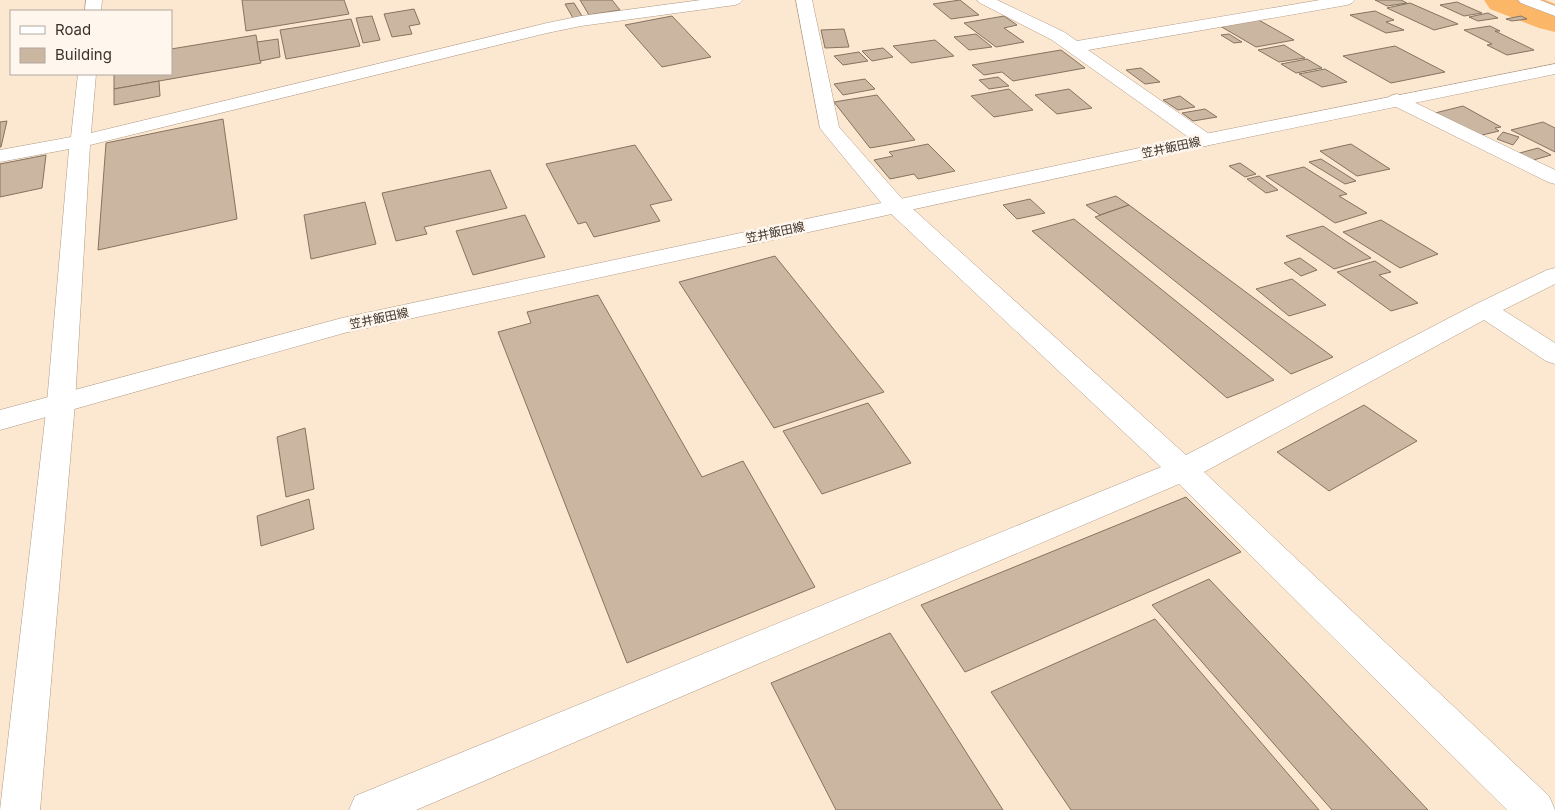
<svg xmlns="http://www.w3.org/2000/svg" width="1555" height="810" font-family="Inter,'Noto Sans JP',sans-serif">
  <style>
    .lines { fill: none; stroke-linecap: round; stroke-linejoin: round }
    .river { fill: #fbb667; fill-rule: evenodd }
    .building { fill: #cab6a1; stroke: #867360 }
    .minor-casing { stroke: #af9b87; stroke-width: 1 }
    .major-casing { stroke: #af9b87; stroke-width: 1 }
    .minor { fill: #fff; fill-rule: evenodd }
    .major { fill: #fff; fill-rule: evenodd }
    .labels { text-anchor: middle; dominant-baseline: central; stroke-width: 5; stroke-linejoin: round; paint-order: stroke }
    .street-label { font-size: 12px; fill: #3c342c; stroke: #fff6ee }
  </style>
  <rect width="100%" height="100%" fill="#fce7d1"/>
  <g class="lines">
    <path class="river" d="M1484,0H1545L1555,4V32L1539,28L1490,9Z"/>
  </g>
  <g class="building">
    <path d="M242,0H344L349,14L246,31Z"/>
    <path d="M580,0H612L620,10L589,15Z"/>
    <path d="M960,0L979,15L951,19L933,4Z"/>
    <path d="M1375,0H1401L1407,3L1387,6Z"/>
    <path d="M1457,2L1482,13L1464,16L1440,5Z"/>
    <path d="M574,3L582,16L573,18L565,4Z"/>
    <path d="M1410,3L1458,24L1434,30L1387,8Z"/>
    <path d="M414,9L420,24L409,26L412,34L392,37L384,14Z"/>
    <path d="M1375,11L1394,20L1386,22L1404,30L1386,33L1350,15Z"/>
    <path d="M1488,13L1498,18L1478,21L1469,17Z"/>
    <path d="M372,16L380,40L363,43L356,18Z"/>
    <path d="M672,16L711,57L662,67L625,25Z"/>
    <path d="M1004,16L1017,25L1004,28L1024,42L996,47L964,23Z"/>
    <path d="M1521,16L1527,19L1512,21L1506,19Z"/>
    <path d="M351,19L360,46L286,59L280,30Z"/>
    <path d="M1257,19L1294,40L1256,47L1220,26Z"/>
    <path d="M1490,26L1500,31H1495L1534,50L1507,55L1487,45L1492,44L1464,30Z"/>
    <path d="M844,29L849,47L825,48L821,30Z"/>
    <path d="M976,34L992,47L969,50L954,37Z"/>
    <path d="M1229,34L1242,42L1234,43L1221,35Z"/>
    <path d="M256,35L261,63L114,89V74H171V49Z"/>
    <path d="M278,39L280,57L260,61L257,42Z"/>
    <path d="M935,40L954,56L911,63L893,46Z"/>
    <path d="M1284,45L1305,58L1279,62L1258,50Z"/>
    <path d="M1395,46L1445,72L1391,83L1343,56Z"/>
    <path d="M883,48L893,57L872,61L862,51Z"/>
    <path d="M1061,50L1085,68L1013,81L1002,72L984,75L972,65Z"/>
    <path d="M859,52L868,61L843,65L834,56Z"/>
    <path d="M1307,59L1322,68L1296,73L1281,64Z"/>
    <path d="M1141,68L1160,82L1145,84L1126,70Z"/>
    <path d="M1325,69L1347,82L1322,87L1299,74Z"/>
    <path d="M998,77L1009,86L989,89L979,80Z"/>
    <path d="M865,79L875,89L843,95L834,84Z"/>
    <path d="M159,81L160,96L114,105V89Z"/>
    <path d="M1009,89L1033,110L994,117L971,96Z"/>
    <path d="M1069,89L1092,108L1057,114L1035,95Z"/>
    <path d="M877,95L915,140L870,148L834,102Z"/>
    <path d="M1180,96L1195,107L1178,110L1163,100Z"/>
    <path d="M1463,106L1501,127L1495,128L1499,131L1478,136L1435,113Z"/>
    <path d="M1205,109L1217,117L1193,121L1182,113Z"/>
    <path d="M223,119L237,219L98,250L106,143Z"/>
    <path d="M7,121L1,147H0V122Z"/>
    <path d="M1543,122L1555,128V152L1511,130Z"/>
    <path d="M1503,132L1519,137L1513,145L1497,139Z"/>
    <path d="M928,144L955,171L918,179L914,174L890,179L874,160L893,156L889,152Z"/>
    <path d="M1351,144L1390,169L1357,176L1320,151Z"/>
    <path d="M635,145L672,200L650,205L660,221L594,237L586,222L578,224L546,164Z"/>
    <path d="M1538,148L1551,155L1530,161L1516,154Z"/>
    <path d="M46,155L42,188L0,197V164Z"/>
    <path d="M1321,159L1356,181L1345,184L1309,162Z"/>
    <path d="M1240,163L1256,174L1245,177L1229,166Z"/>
    <path d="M1304,167L1347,194L1339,196L1367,213L1335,223L1266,176Z"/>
    <path d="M490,170L507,208L424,227L427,234L396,241L382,193Z"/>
    <path d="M1259,176L1278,190L1266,193L1247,179Z"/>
    <path d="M1116,196L1129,205L1100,215L1086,205Z"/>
    <path d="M1030,199L1045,213L1017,219L1003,205Z"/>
    <path d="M365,202L376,244L311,259L304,215Z"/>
    <path d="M1129,205L1333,357L1291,374L1095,217Z"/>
    <path d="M525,215L545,257L473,275L456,231Z"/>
    <path d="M1074,219L1274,380L1227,398L1032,231Z"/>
    <path d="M1381,220L1438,254L1400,268L1343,232Z"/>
    <path d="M1323,226L1371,258L1334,269L1286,236Z"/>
    <path d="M775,256L884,392L774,428L679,282Z"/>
    <path d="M1300,258L1317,270L1301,276L1284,263Z"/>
    <path d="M1375,261L1391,272L1379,275L1418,303L1391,311L1337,272Z"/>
    <path d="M1292,279L1326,305L1289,316L1256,289Z"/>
    <path d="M598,295L702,477L743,461L815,587L627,663L498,332L531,323L527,312Z"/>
    <path d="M868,403L911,463L822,494L783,431Z"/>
    <path d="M1364,405L1417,441L1329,491L1277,452Z"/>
    <path d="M305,428L314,489L286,497L277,437Z"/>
    <path d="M1186,497L1241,552L965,672L921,605Z"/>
    <path d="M309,499L314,529L261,546L257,516Z"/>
    <path d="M1209,579L1428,810H1332L1152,605Z"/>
    <path d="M1155,619L1319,810H1071L991,692Z"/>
    <path d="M890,633L1003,810H836L771,683Z"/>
  </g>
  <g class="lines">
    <defs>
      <g id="minor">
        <path d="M86,0H102L101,11H85Z"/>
        <path d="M701,0H743L740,3L735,5L581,26L547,33L90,145L75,403L40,810H0L47,403L69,149L0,162V150L71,137L78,74H96L91,133L547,23L581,16Z"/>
        <path d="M796,0H812L839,127L904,201L1186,455L1476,304L1547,270L1555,268V284L1503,310L1555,343V364L1546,361L1484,320L1204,472L1549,796L1555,810H1507L1179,484L416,810H349L355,796L1161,467L888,211L823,132L820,128Z"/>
        <path d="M977,0H997L1064,32L1077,41L1320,0H1355L1352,3L1347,5L1088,50L1212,136L1215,140L1212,144L1205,146L1198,144L1052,40L980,3Z"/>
        <path d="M1518,0H1540L1555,6V16L1521,3Z"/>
        <path d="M1397,94L1555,170V184L1548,182L1390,104L1388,100L1390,96Z"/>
      </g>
      <path id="major" d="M1555,64V74L1205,146L344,333L0,430V410L342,318L1205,134Z"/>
    </defs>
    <use href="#minor" class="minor-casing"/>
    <use href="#major" class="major-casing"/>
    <use href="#minor" class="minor"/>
    <use href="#major" class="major"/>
  </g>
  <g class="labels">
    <g class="street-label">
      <text transform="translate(1171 147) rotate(-12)">笠井飯田線</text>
      <text transform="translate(775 232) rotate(-12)">笠井飯田線</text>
      <text transform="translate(379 318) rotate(-12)">笠井飯田線</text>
    </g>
  </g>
  <rect x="10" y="10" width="162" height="65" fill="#fff6ee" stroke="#b1a8a0"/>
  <rect x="20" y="26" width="25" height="8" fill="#ffffff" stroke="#b1a8a0"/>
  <text x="55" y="35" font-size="15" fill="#3c342c">Road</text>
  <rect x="20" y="48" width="25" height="15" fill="#cab6a1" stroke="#b1a8a0"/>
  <text x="55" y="60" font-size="15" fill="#3c342c">Building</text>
</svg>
